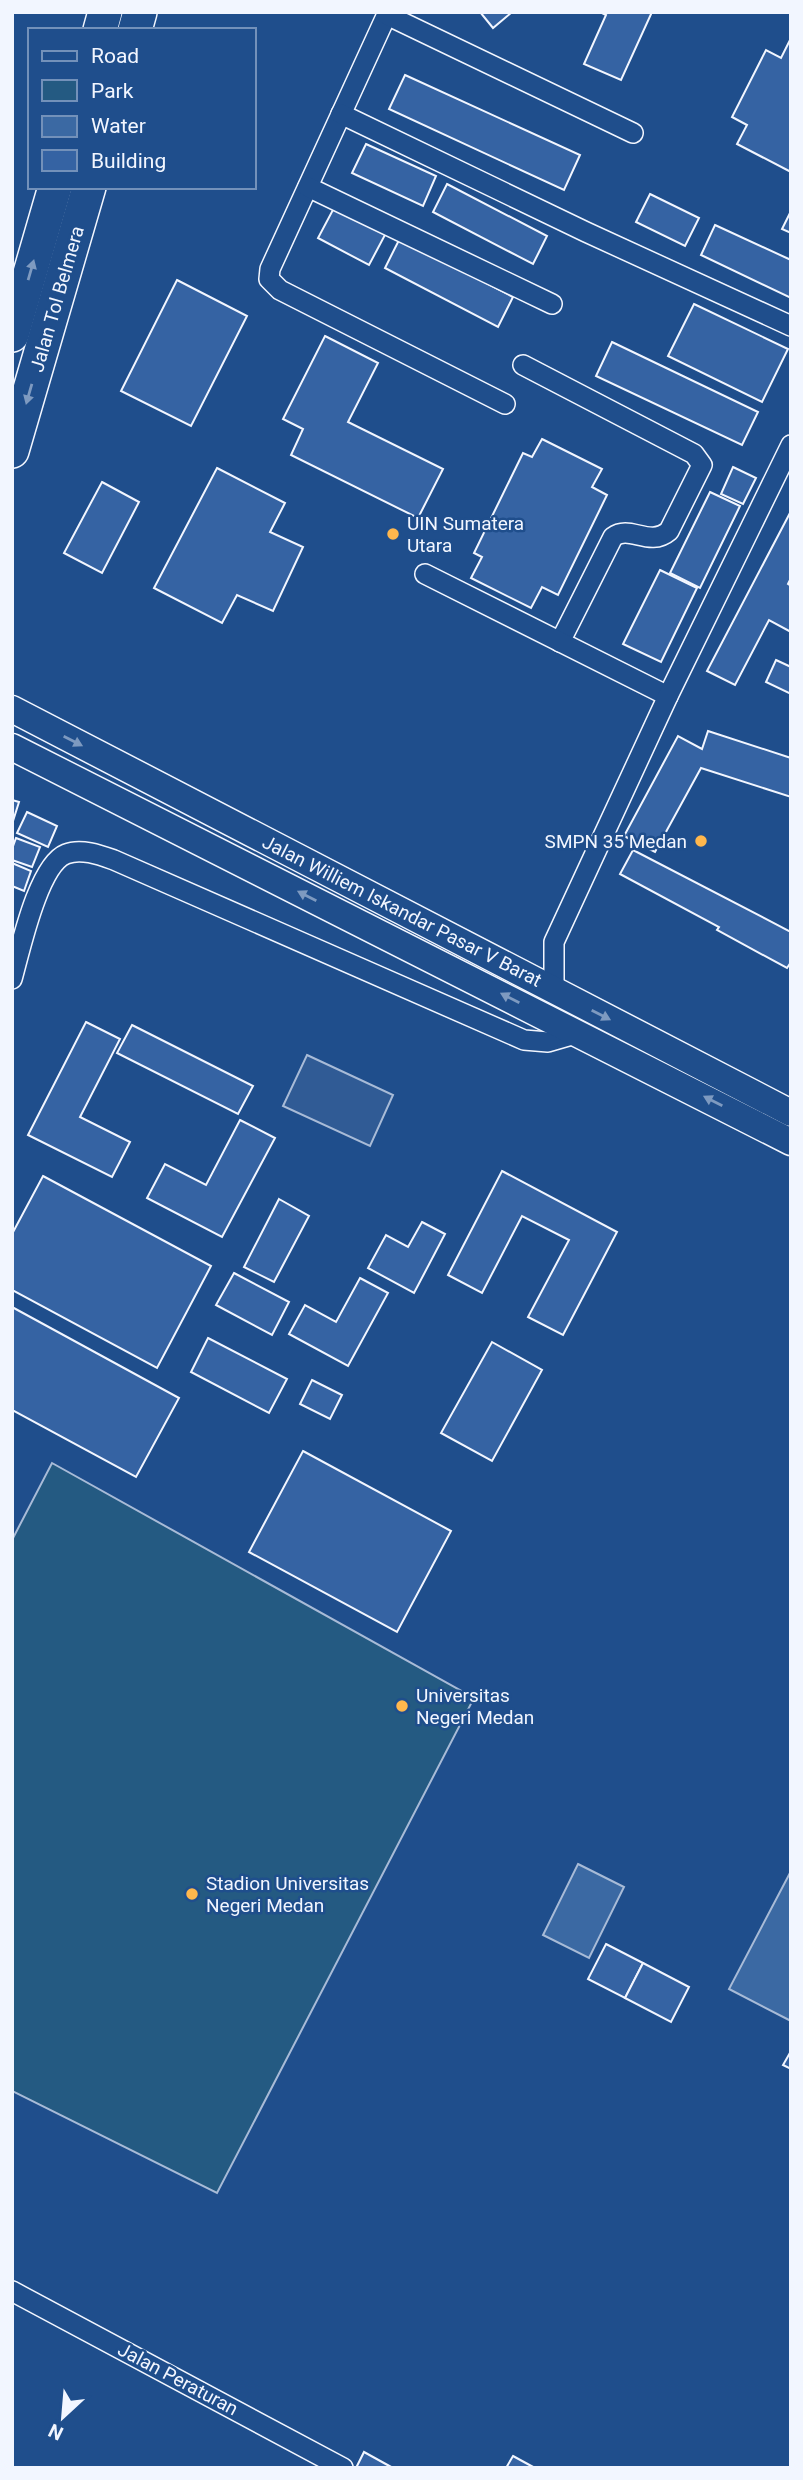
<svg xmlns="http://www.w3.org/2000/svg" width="803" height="2480" font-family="Roboto,sans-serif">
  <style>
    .green { fill: #245a82; stroke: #a8bbd7; stroke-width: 2 }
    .parking { fill: #305b95; stroke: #a8bbd7; stroke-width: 2 }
    .water { fill: #3b69a3; stroke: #a8bbd7; stroke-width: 2 }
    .building { fill: #3563a3; stroke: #f2f6ff; stroke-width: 2 }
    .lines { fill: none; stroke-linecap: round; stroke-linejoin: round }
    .street-casing { stroke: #f2f6ff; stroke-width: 22 }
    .secondary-casing { stroke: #f2f6ff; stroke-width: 29 }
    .highway-casing { stroke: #f2f6ff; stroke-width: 36 }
    .street { stroke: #1f4e8c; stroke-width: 19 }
    .secondary { stroke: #1f4e8c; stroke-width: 26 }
    .highway { stroke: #1f4e8c; stroke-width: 33 }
    .oneway { fill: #7e9ac0 }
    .poi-dot { fill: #ffb74d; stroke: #1f4e8c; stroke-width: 2.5 }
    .labels { text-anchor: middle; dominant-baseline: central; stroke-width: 5; stroke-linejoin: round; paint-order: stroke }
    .street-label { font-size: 19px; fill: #f2f6ff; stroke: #1f4e8c }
    .poi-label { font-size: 19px; fill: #f2f6ff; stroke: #1f4e8c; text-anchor: start }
  </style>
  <rect width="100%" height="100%" fill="#1f4e8c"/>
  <path class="green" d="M52,1463L474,1698L217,2193L12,2091V1540Z"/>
  <path class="parking" d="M307,1055L393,1095L370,1146L283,1106Z"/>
  <g class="water">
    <path d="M578,1864L624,1887L589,1958L543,1935Z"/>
    <path d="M791,1871V2021L729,1989Z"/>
  </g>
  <g class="building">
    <path d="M480,12H512L493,28Z"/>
    <path d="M600,12H652L621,80L584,64L606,15Z"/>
    <path d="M790,40H791V172L737,144L747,125L732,117L766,50L781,58Z"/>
    <path d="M405,75L580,155L564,190L389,109Z"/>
    <path d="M366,144L436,176L423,206L352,173Z"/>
    <path d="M447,184L547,236L533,264L433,212Z"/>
    <path d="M650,194L699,218L685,246L636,222Z"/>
    <path d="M335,206L386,233L369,265L318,238Z"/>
    <path d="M791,211V233L782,229Z"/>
    <path d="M715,225L791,260V298L701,255Z"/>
    <path d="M400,238L513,297L498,327L385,268Z"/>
    <path d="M177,280L247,316L191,426L121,391Z"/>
    <path d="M694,304L788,349L762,402L668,356Z"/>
    <path d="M325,336L378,363L348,422L443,469L418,518L291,455L303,429L283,419Z"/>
    <path d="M612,342L758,412L742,445L596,376Z"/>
    <path d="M542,439L602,469L592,487L607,495L558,595L542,587L531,608L471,578L482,557L474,553L523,453L532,457Z"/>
    <path d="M733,467L756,478L743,504L721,494Z"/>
    <path d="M217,468L285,503L270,532L303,547L273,611L237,595L222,623L154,588Z"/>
    <path d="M102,482L139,502L102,573L64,553Z"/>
    <path d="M710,492L740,506L700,588L670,573Z"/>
    <path d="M791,511V578L788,584L791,586V632L769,620L735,685L707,671Z"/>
    <path d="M660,570L697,588L661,662L623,644Z"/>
    <path d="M776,660L791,667V694L766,682Z"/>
    <path d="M708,731L791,758V797L701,768L655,852L624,836L678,736L702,749Z"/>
    <path d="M12,800L19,802L13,821H12Z"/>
    <path d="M27,812L57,826L48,847L17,833Z"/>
    <path d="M16,838L40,847L32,867L12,860V849Z"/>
    <path d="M633,850L791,932V962L787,968L717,930L719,927L620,874Z"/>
    <path d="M12,863L31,871L24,891L12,886Z"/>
    <path d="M86,1022L120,1039L80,1117L130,1142L112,1177L28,1135Z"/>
    <path d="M132,1025L253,1086L238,1114L117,1053Z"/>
    <path d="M240,1120L275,1138L222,1237L147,1198L165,1164L206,1185Z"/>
    <path d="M502,1171L617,1232L563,1335L528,1317L569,1240L522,1216L482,1293L448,1275Z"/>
    <path d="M43,1176L211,1266L157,1368L12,1290V1234Z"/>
    <path d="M279,1199L309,1216L274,1282L244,1267Z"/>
    <path d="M422,1222L445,1234L414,1293L368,1268L386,1235L408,1247Z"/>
    <path d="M234,1273L289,1302L272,1335L216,1305Z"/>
    <path d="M360,1278L388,1293L348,1366L289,1334L305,1305L336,1322Z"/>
    <path d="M12,1307L179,1398L136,1477L12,1410Z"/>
    <path d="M208,1338L287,1379L269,1413L191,1372Z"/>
    <path d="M492,1342L542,1370L492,1461L441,1433Z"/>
    <path d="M312,1380L342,1395L330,1419L300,1404Z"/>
    <path d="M303,1451L451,1531L397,1632L249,1552Z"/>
    <path d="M606,1944L643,1963L625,1998L588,1979Z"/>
    <path d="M643,1963L689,1987L671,2022L625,1998Z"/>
    <path d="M791,2051V2069L783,2065Z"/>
    <path d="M364,2452L393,2468H356Z"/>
    <path d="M513,2456L535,2468H506Z"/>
  </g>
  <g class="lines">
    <defs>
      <g id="street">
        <path d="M388,12L270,269L269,279L280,290L505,404"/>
        <path d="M387,15L633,133"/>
        <path d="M341,114L586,232L791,326"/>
        <path d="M308,187L552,304"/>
        <path d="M523,365L694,454L702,465L669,531C649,548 630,524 613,537L560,642"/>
        <path d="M425,574L668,696"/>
        <path d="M12,979C20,951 38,865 66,854C81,848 100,855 114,860L524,1040L548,1042L579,1033"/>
        <path d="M554,990V942L668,696L791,445"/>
        <path d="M12,2291L343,2468"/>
      </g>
      <g id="secondary">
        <path d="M12,709L791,1113"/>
        <path d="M12,747L791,1142"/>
      </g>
      <g id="highway">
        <path d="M100,30L105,12"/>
        <path d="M135,30L140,12"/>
        <path d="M12,335L55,187"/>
        <path d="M12,451L89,187"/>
      </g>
    </defs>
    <use href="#street" class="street-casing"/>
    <use href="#secondary" class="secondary-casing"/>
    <use href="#highway" class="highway-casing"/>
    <use href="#street" class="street"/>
    <use href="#secondary" class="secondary"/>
    <use href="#highway" class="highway"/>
  </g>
  <defs><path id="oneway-solid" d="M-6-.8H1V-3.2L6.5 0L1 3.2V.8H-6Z" transform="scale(1.75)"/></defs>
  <g class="oneway">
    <use href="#oneway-solid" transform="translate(31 270) rotate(-74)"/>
    <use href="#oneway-solid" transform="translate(29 394) rotate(106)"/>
    <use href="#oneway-solid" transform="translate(73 741) rotate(27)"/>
    <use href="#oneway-solid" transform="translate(307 896) rotate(-153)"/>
    <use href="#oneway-solid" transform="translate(510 998) rotate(-153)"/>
    <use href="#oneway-solid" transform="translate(601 1015) rotate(27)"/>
    <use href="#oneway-solid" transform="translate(713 1101) rotate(-153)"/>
  </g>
  <g class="poi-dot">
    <circle cx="393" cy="534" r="7"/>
    <circle cx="701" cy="841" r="7"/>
    <circle cx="402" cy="1706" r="7"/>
    <circle cx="192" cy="1894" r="7"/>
  </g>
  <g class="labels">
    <g class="street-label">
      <text transform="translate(57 299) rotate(-74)">Jalan Tol Belmera</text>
      <text transform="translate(402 911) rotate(27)">Jalan Williem Iskandar Pasar V Barat</text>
      <text transform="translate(178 2379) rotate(28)">Jalan Peraturan</text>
    </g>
    <g class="poi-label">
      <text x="407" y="523">UIN Sumatera<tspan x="407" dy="22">Utara</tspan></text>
      <text x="687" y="841" text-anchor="end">SMPN 35 Medan</text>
      <text x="416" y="1695">Universitas<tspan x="416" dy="22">Negeri Medan</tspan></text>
      <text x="206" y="1883">Stadion Universitas<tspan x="206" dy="22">Negeri Medan</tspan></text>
    </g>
  </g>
  <rect width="803" height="2480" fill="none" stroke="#f2f6ff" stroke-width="28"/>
  <rect x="28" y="28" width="228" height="161" fill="#1f4e8c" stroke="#7391ba" stroke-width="2"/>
  <rect x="42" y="51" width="35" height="10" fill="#1f4e8c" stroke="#7391ba" stroke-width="2"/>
  <text x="91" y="63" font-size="21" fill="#f2f6ff">Road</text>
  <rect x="42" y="80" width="35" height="21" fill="#245a82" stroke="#7391ba" stroke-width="2"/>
  <text x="91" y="98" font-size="21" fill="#f2f6ff">Park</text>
  <rect x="42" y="116" width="35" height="21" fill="#3b69a3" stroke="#7391ba" stroke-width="2"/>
  <text x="91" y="133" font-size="21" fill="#f2f6ff">Water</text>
  <rect x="42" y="150" width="35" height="21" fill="#3563a3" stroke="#7391ba" stroke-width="2"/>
  <text x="91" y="168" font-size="21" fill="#f2f6ff">Building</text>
  <g transform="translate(63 2417) rotate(206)" stroke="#1f4e8c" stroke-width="5" paint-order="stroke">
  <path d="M0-5L12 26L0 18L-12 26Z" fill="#f2f6ff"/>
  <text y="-10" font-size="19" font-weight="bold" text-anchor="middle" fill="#f2f6ff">N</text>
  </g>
</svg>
